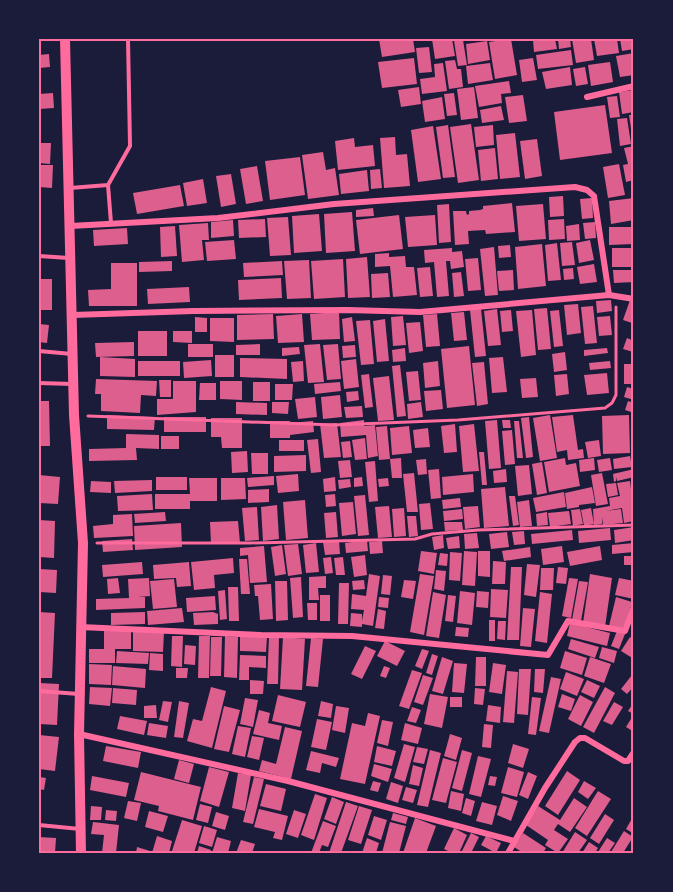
<svg xmlns="http://www.w3.org/2000/svg" width="673" height="892" font-family="Mulish,sans-serif">
  <style>
    .building { fill: #dd5f8e }
    .lines { fill: none; stroke-linecap: round; stroke-linejoin: round }
    .path { stroke: #ff6b9d; stroke-width: 3 }
    .service { stroke: #ff6b9d; stroke-width: 4 }
    .minor { stroke: #ff6b9d; stroke-width: 6 }
    .tertiary { stroke: #ff6b9d; stroke-width: 10 }
    .neatline { fill: none; stroke: #ff6b9d; stroke-width: 2 }
  </style>
  <rect width="100%" height="100%" fill="#1b1b3a"/>
  <g class="building">
    <path d="M379,39H413L415,52L382,57Z"/>
    <path d="M432,39H452L455,56L435,59Z"/>
    <path d="M508,39H511L517,75L495,79L489,42Z"/>
    <path d="M536,39H555L557,49L534,52L533,40Z"/>
    <path d="M558,39H570L571,47L559,49Z"/>
    <path d="M572,39H591L594,60L576,63Z"/>
    <path d="M594,39H617L619,53L597,56Z"/>
    <path d="M620,39H634V49L622,51Z"/>
    <path d="M463,40L467,65L458,66L454,41Z"/>
    <path d="M487,41L490,60L468,64L466,44Z"/>
    <path d="M429,47L432,72L419,73L416,48Z"/>
    <path d="M571,50L573,65L538,69L536,55Z"/>
    <path d="M634,53V75L620,77L616,56Z"/>
    <path d="M49,54L50,67L39,68V55Z"/>
    <path d="M414,58L417,84L382,88L378,62Z"/>
    <path d="M533,58L537,80L522,82L519,60Z"/>
    <path d="M455,60L457,69H461L463,87L449,89L445,61Z"/>
    <path d="M610,62L613,82L591,86L588,65Z"/>
    <path d="M443,63L447,91L422,94L420,79L435,77L434,64Z"/>
    <path d="M490,63L493,80L468,84L466,66Z"/>
    <path d="M570,67L572,85L546,89L542,72Z"/>
    <path d="M585,67L588,84L576,86L573,69Z"/>
    <path d="M509,81L511,93L501,94L502,103L479,107L475,86Z"/>
    <path d="M419,87L421,104L401,107L398,90Z"/>
    <path d="M474,87L478,118L461,120L457,89Z"/>
    <path d="M634,90V112L622,114L619,92Z"/>
    <path d="M53,93L54,108L39,109V94Z"/>
    <path d="M454,93L457,115L447,116L444,94Z"/>
    <path d="M523,95L527,121L509,123L505,97Z"/>
    <path d="M617,96L620,117L610,118L607,97Z"/>
    <path d="M442,97L445,119L425,122L422,101Z"/>
    <path d="M605,105L612,153L560,160L554,112Z"/>
    <path d="M501,106L504,120L482,123L480,110Z"/>
    <path d="M629,115H634V142H633Z"/>
    <path d="M627,118L631,144L620,146L617,119Z"/>
    <path d="M471,124L479,180L458,183L450,127Z"/>
    <path d="M448,125L455,177L443,178L436,127Z"/>
    <path d="M493,125L494,145L476,147L474,127Z"/>
    <path d="M433,126L441,179L418,182L411,130Z"/>
    <path d="M515,133L520,177L500,179L496,135Z"/>
    <path d="M395,137L396,155L407,154L410,186L384,188L380,138Z"/>
    <path d="M354,138L355,147L373,145L375,166L338,170L335,141Z"/>
    <path d="M537,139L542,176L525,179L520,141Z"/>
    <path d="M39,143H51L50,164L39,163Z"/>
    <path d="M634,146V180L626,182L623,165L628,164L624,148Z"/>
    <path d="M495,148L498,179L481,181L478,150Z"/>
    <path d="M323,152L326,170L335,168L339,195L308,199L302,155Z"/>
    <path d="M300,157L305,195L270,200L265,161Z"/>
    <path d="M619,164L625,195L608,198L603,167Z"/>
    <path d="M39,165H53L52,188L39,187Z"/>
    <path d="M257,166L263,201L246,204L240,169Z"/>
    <path d="M380,169L382,188L371,189L370,170Z"/>
    <path d="M367,170L369,191L341,194L339,174Z"/>
    <path d="M231,174L236,204L221,207L216,176Z"/>
    <path d="M203,179L207,203L187,206L183,183Z"/>
    <path d="M180,185L184,206L137,214L133,193Z"/>
    <path d="M563,196L564,216L550,217L549,197Z"/>
    <path d="M592,198L593,218L582,219L580,199Z"/>
    <path d="M634,198V220L611,224L609,201Z"/>
    <path d="M512,203L515,232L486,234L485,230L468,231L469,244L455,245L453,211H466L467,215L469,214V211L480,210L483,209V206Z"/>
    <path d="M449,204L451,242L439,243L437,205Z"/>
    <path d="M543,204L546,239L519,241L516,206Z"/>
    <path d="M373,208L374,216L356,217V210Z"/>
    <path d="M352,212L355,251L326,253L324,214Z"/>
    <path d="M319,214L322,251L294,253L292,216Z"/>
    <path d="M399,215L403,249L360,254L356,220Z"/>
    <path d="M435,215L437,245L408,247L405,217Z"/>
    <path d="M288,217L291,255L270,256L267,218Z"/>
    <path d="M265,219L266,237L239,238L238,220Z"/>
    <path d="M564,219L565,239L549,240L548,220Z"/>
    <path d="M233,220L234,236L211,238V222Z"/>
    <path d="M595,222L596,238L585,239L583,223Z"/>
    <path d="M208,223L209,240H202L204,260L182,262L179,225Z"/>
    <path d="M579,224L580,240L567,241L566,226Z"/>
    <path d="M175,226L177,256L161,257L160,227Z"/>
    <path d="M609,227H634V244L609,245Z"/>
    <path d="M127,228L128,244L94,246L93,230Z"/>
    <path d="M234,240L236,259L207,261L205,242Z"/>
    <path d="M590,240L594,260L579,263L576,243Z"/>
    <path d="M572,242L575,265L562,266L560,243Z"/>
    <path d="M557,243L561,280L548,281L545,245Z"/>
    <path d="M542,244L546,286L518,289L515,247Z"/>
    <path d="M510,245L511,257L499,258L498,246Z"/>
    <path d="M494,247L498,295L485,296L480,249Z"/>
    <path d="M452,248V252L462,251L464,267L451,269L450,261H446L449,296L437,297L434,262L425,263L424,250Z"/>
    <rect x="612" y="248" width="22" height="19"/>
    <path d="M389,253V257L405,256L406,267H414L417,295L393,297L390,266L375,267V254Z"/>
    <path d="M367,257L370,297L348,298L346,259Z"/>
    <path d="M478,258L481,290L468,291L465,259Z"/>
    <path d="M343,259L345,297L314,299L311,261Z"/>
    <path d="M309,260L311,298L287,299L284,261Z"/>
    <path d="M172,261V271L139,272V262Z"/>
    <path d="M282,261L283,275L244,277L243,263Z"/>
    <path d="M111,263H137V306H89L88,290L111,289Z"/>
    <path d="M594,264L597,282L580,284L577,267Z"/>
    <path d="M430,267L433,296L420,297L417,268Z"/>
    <path d="M573,268L574,279L564,280L563,269Z"/>
    <path d="M513,270L514,290L499,291L497,271Z"/>
    <path d="M613,270H633L634,282L614,283Z"/>
    <path d="M461,272L464,296L454,297L452,273Z"/>
    <path d="M388,273L390,297L372,298L371,274Z"/>
    <path d="M281,278L282,298L239,300L238,280Z"/>
    <rect x="39" y="279" width="13" height="31"/>
    <path d="M189,287L190,302L148,304L147,289Z"/>
    <path d="M611,300L612,311L597,313L596,301Z"/>
    <path d="M630,300L634,302L632,323L623,320Z"/>
    <path d="M578,304L581,333L567,335L564,305Z"/>
    <path d="M593,306L597,343L585,344L581,307Z"/>
    <path d="M547,308L551,349L538,350L534,309Z"/>
    <path d="M481,309L486,356L475,357L470,310Z"/>
    <path d="M497,309L501,345L488,346L484,311Z"/>
    <path d="M511,310L513,331L502,332L500,311Z"/>
    <path d="M532,310L536,355L521,357L516,311Z"/>
    <path d="M559,310L563,346L554,347L550,311Z"/>
    <path d="M339,312L340,339L312,340L310,314Z"/>
    <path d="M464,312L467,340L454,341L451,313Z"/>
    <path d="M273,314L274,339L237,340V315Z"/>
    <path d="M302,314L304,342L278,343L276,316Z"/>
    <path d="M437,314L440,346L426,347L423,315Z"/>
    <path d="M403,316L406,345L393,346L391,317Z"/>
    <path d="M610,316L612,335L599,336L597,317Z"/>
    <path d="M195,317L207,318V332H195Z"/>
    <path d="M352,317L355,341L344,342L342,319Z"/>
    <path d="M210,318H234V342L210,341Z"/>
    <path d="M385,319L389,361L377,362L373,321Z"/>
    <path d="M370,320L374,364L361,365L356,321Z"/>
    <path d="M420,322L423,351L409,353L406,323Z"/>
    <path d="M39,324L49,325L47,343L39,342Z"/>
    <rect x="138" y="331" width="29" height="25"/>
    <path d="M173,331H192V343L173,342Z"/>
    <path d="M627,338L634,341L633,352L623,349Z"/>
    <path d="M134,342V356L96,357L95,343Z"/>
    <rect x="188" y="344" width="25" height="13"/>
    <path d="M260,344V355H236V345Z"/>
    <path d="M320,344L324,382L308,383L304,345Z"/>
    <path d="M338,344L341,379L327,380L323,345Z"/>
    <path d="M355,345L356,357L343,358L342,346Z"/>
    <path d="M469,346L475,405L447,408L441,349Z"/>
    <path d="M299,347L300,354L282,356V348Z"/>
    <path d="M405,348L406,361L393,362L392,350Z"/>
    <path d="M607,348L608,353L584,356V350Z"/>
    <path d="M565,352L567,370L554,372L552,354Z"/>
    <rect x="215" y="355" width="19" height="22"/>
    <path d="M100,357L135,359V377L100,376Z"/>
    <path d="M503,357L507,392L492,393L489,358Z"/>
    <path d="M240,358L287,359V379L240,377Z"/>
    <path d="M356,359L359,387L344,389L341,361Z"/>
    <path d="M211,360L212,376L184,378L183,362Z"/>
    <rect x="138" y="361" width="42" height="15"/>
    <path d="M303,361L304,381L293,382L291,362Z"/>
    <path d="M438,361L440,386L425,388L423,363Z"/>
    <path d="M610,361L611,368L590,370L589,363Z"/>
    <path d="M484,362L488,404L477,406L472,363Z"/>
    <rect x="624" y="364" width="9" height="20"/>
    <path d="M400,365L406,416L397,417L392,366Z"/>
    <path d="M418,371L421,400L409,401L406,372Z"/>
    <path d="M607,373L609,393L587,395L584,375Z"/>
    <path d="M369,374L373,407L365,408L361,375Z"/>
    <path d="M567,374L569,394L556,396L554,375Z"/>
    <path d="M389,376L394,420L378,421L373,378Z"/>
    <path d="M536,378L538,397L522,398L520,379Z"/>
    <path d="M96,379L157,381L156,396L141,395L140,413L101,411V394H95Z"/>
    <path d="M159,380H171V397H160Z"/>
    <path d="M173,381H196V412L157,415V399H173Z"/>
    <path d="M220,381H242V400L220,399Z"/>
    <rect x="253" y="382" width="17" height="19"/>
    <path d="M340,382L341,391L315,394L314,384Z"/>
    <path d="M200,383H216V400H199Z"/>
    <path d="M275,384H293L292,400H275Z"/>
    <path d="M627,387L634,389V400L624,397Z"/>
    <path d="M441,390L443,409L426,411L424,391Z"/>
    <path d="M358,391L359,400L347,402L346,392Z"/>
    <path d="M340,395L342,417L323,419L321,397Z"/>
    <path d="M315,397L317,417L298,419L295,399Z"/>
    <path d="M39,401H49L50,446H39Z"/>
    <path d="M628,401L634,403V413L625,410Z"/>
    <path d="M236,402L267,403V415L236,414Z"/>
    <path d="M272,402H289L288,414L272,413Z"/>
    <path d="M421,402L423,417L408,419L407,404Z"/>
    <path d="M362,406L363,417L346,418L344,407Z"/>
    <path d="M107,415L155,417L154,430L107,429Z"/>
    <path d="M550,415L557,458L540,461L533,418Z"/>
    <path d="M573,415L578,450L583,449L584,458L568,460L567,450L557,452L552,417Z"/>
    <path d="M629,415L630,453L603,454L602,416Z"/>
    <rect x="164" y="417" width="42" height="15"/>
    <path d="M529,417L533,457L526,458L521,418Z"/>
    <path d="M211,418H242V448H222L221,437H211Z"/>
    <path d="M364,420V426L375,425L378,456L368,458L366,435L341,437L340,423Z"/>
    <path d="M497,420L501,468L489,469L485,421Z"/>
    <path d="M502,420H510L511,428H503Z"/>
    <path d="M270,421H290V423L313,421L314,432L290,435V438H270Z"/>
    <path d="M514,421H519L523,458H517Z"/>
    <path d="M337,423L341,457L324,458L320,424Z"/>
    <path d="M455,424L457,452L444,453L441,426Z"/>
    <path d="M474,424L479,471L463,472L459,426Z"/>
    <path d="M387,426L390,459L379,460L376,427Z"/>
    <path d="M409,426L412,453L392,455L390,428Z"/>
    <path d="M428,428L430,447L415,448L413,430Z"/>
    <path d="M512,430L515,464L505,465L502,431Z"/>
    <path d="M126,434L159,435V449L136,448L137,460L89,461V449L126,448Z"/>
    <rect x="161" y="436" width="18" height="13"/>
    <path d="M365,438L367,459L355,460L352,440Z"/>
    <path d="M318,439L321,472L311,473L307,440Z"/>
    <rect x="279" y="440" width="25" height="11"/>
    <path d="M599,440L601,456L588,458L585,442Z"/>
    <path d="M350,441L352,457L343,458L341,442Z"/>
    <path d="M247,451L248,472L232,473L231,452Z"/>
    <path d="M479,452H484L487,485H482Z"/>
    <path d="M251,453H268V474H252Z"/>
    <path d="M306,455V471L274,472V456Z"/>
    <path d="M630,456L632,467L614,469L613,459Z"/>
    <path d="M401,458L402,478H392L390,459Z"/>
    <path d="M565,458L566,465L576,463L580,486L549,492L544,462Z"/>
    <path d="M594,458L595,470L580,472L579,460Z"/>
    <path d="M610,458L612,470L599,472L597,460Z"/>
    <path d="M426,459L427,474L418,475L416,460Z"/>
    <path d="M350,460L352,477L340,478L338,461Z"/>
    <path d="M375,461L378,501L369,502L365,462Z"/>
    <path d="M542,462L547,493L537,495L532,464Z"/>
    <path d="M529,465L532,494L518,496L515,466Z"/>
    <path d="M439,469L441,498L431,499L428,470Z"/>
    <path d="M506,469L507,482L494,483L493,471Z"/>
    <path d="M634,469V477L617,481L616,477V481L614,482L613,474Z"/>
    <path d="M414,473L418,512H407L403,474Z"/>
    <path d="M602,473L608,504L596,506L591,475Z"/>
    <path d="M298,474L299,491L278,493L276,476Z"/>
    <path d="M473,474L474,492L443,495L442,477Z"/>
    <path d="M39,475L60,477L58,504L39,503Z"/>
    <path d="M274,476V485L248,487L247,478Z"/>
    <rect x="156" y="477" width="31" height="13"/>
    <path d="M335,477L336,491L324,492L323,479Z"/>
    <path d="M362,477L363,486L354,487V478Z"/>
    <path d="M189,478H217V501H190V509H155V494H190Z"/>
    <path d="M221,478H245L246,499L221,500Z"/>
    <path d="M388,478L389,486L379,487L378,479Z"/>
    <path d="M350,479L351,487L339,489L338,480Z"/>
    <path d="M152,480V491L115,493L114,481Z"/>
    <path d="M91,481L111,482V493L90,492Z"/>
    <path d="M630,481L631,489L634,488V521L624,523L622,508L605,511L621,509L623,523L603,525L602,517V524L594,525L593,509L610,506L609,498L620,496L617,483Z"/>
    <path d="M616,483L618,495L608,497L606,484Z"/>
    <path d="M505,487L509,526L484,528L481,489Z"/>
    <path d="M592,487L595,503L579,505V507L567,509L565,493Z"/>
    <path d="M269,489V502L248,503V490Z"/>
    <path d="M564,492L566,507L536,512L533,498Z"/>
    <path d="M152,494L153,510L118,511L117,496Z"/>
    <path d="M335,494L336,506L326,507L325,495Z"/>
    <path d="M365,495L369,535L358,536L354,496Z"/>
    <path d="M509,496H515L519,525L513,526Z"/>
    <path d="M460,498L461,507L443,509L442,500Z"/>
    <path d="M305,500L308,538L286,540L283,502Z"/>
    <path d="M529,500L532,526L520,527L517,502Z"/>
    <path d="M353,502L356,534L342,536L339,503Z"/>
    <path d="M430,503L433,529L421,530L419,504Z"/>
    <path d="M277,505L279,539L263,541L261,507Z"/>
    <path d="M389,506L392,537L378,538L375,507Z"/>
    <path d="M478,506L480,527L465,529L463,507Z"/>
    <path d="M257,507L259,540L245,541L242,508Z"/>
    <path d="M404,508L406,536L394,537L392,509Z"/>
    <path d="M591,508L594,524L584,526L581,510Z"/>
    <path d="M462,509L463,519L444,521L443,511Z"/>
    <path d="M580,509L583,524L573,526L571,510Z"/>
    <path d="M569,511L571,524L550,527L548,513Z"/>
    <path d="M165,512L166,521L135,523L134,514Z"/>
    <path d="M336,512L338,537L326,538L324,513Z"/>
    <path d="M547,512L548,525L537,526L536,514Z"/>
    <path d="M132,514L133,536L94,538L93,526L113,524V515Z"/>
    <path d="M407,516H416L418,536L409,537Z"/>
    <path d="M39,520L55,521L54,558L39,557Z"/>
    <path d="M238,521L240,543L211,544L210,522Z"/>
    <path d="M444,522H462L463,530L445,531Z"/>
    <path d="M181,523L182,547L135,550L134,526Z"/>
    <path d="M634,527V540L615,543L614,530Z"/>
    <path d="M610,528L611,540L579,543L578,531Z"/>
    <path d="M572,530L573,540L532,544L531,534Z"/>
    <path d="M524,531L525,544L514,545L512,532Z"/>
    <path d="M507,532L509,547L491,549L489,534Z"/>
    <path d="M477,533L479,548L465,549L464,534Z"/>
    <path d="M443,535L444,548L434,550L432,537Z"/>
    <path d="M459,536L460,548L448,549L446,538Z"/>
    <path d="M132,539L133,550L103,552L102,541Z"/>
    <path d="M367,540L368,551L346,553L345,543Z"/>
    <path d="M339,541L340,554L325,555L323,542Z"/>
    <path d="M382,541L383,553L370,554L369,542Z"/>
    <path d="M316,543L319,572L306,573L303,545Z"/>
    <path d="M634,543V552L612,554V545Z"/>
    <path d="M298,544L302,574L288,576L284,545Z"/>
    <path d="M282,545L286,574L275,576L271,547Z"/>
    <path d="M264,546L267,582L250,583L248,555L240,556V548Z"/>
    <path d="M562,546L564,562L543,565L541,549Z"/>
    <path d="M600,546L602,560L570,566L567,552Z"/>
    <path d="M530,547L531,557L504,561L502,551Z"/>
    <path d="M421,551L437,553L434,574L418,571Z"/>
    <path d="M464,551L477,552L475,586L462,585Z"/>
    <path d="M478,551H490V577L478,576Z"/>
    <path d="M450,552L462,553L460,581L449,580Z"/>
    <path d="M440,553L448,554L447,566L438,565Z"/>
    <path d="M365,555L367,575L354,577L351,557Z"/>
    <rect x="624" y="556" width="10" height="9"/>
    <path d="M331,557L333,573L325,574L323,558Z"/>
    <path d="M343,557L345,575H336L334,558Z"/>
    <path d="M233,558L234,573L214,575L215,588L194,590L191,562Z"/>
    <path d="M239,559H247L250,594H241Z"/>
    <path d="M493,561L506,562L505,584H492Z"/>
    <path d="M142,562L143,574L103,577L102,565Z"/>
    <path d="M189,562L191,586L177,587L176,578L154,579L153,565Z"/>
    <path d="M527,564L540,565L536,597L524,595Z"/>
    <path d="M511,567H522L519,640H507Z"/>
    <path d="M558,567L568,568L566,584L556,583Z"/>
    <path d="M541,568H554L553,590H540Z"/>
    <path d="M39,569L57,570L56,593L39,592Z"/>
    <path d="M436,570L446,571L444,591L434,589Z"/>
    <path d="M369,574L380,576L373,626L362,624V627L350,626L351,613L362,614V621L364,610L351,609L352,594L366,596Z"/>
    <path d="M420,574L434,576L424,635L410,632Z"/>
    <path d="M590,574L612,578L605,627L583,623Z"/>
    <path d="M383,575L392,576L390,595L381,594Z"/>
    <path d="M326,576V588H318L319,600H309V577Z"/>
    <path d="M301,577L303,617L293,618L290,578Z"/>
    <path d="M118,578L120,593L108,594L107,579Z"/>
    <path d="M149,578L150,596L138,597H145V608L96,610V599L129,598L128,579Z"/>
    <path d="M569,578L578,579L571,618L562,616Z"/>
    <path d="M619,578L634,581V599L615,595Z"/>
    <path d="M174,579L177,607L153,609L150,581Z"/>
    <path d="M364,580L365,589L353,590L352,581Z"/>
    <path d="M404,580L416,581L413,599L401,597Z"/>
    <path d="M275,581H287L288,620L276,621Z"/>
    <path d="M579,581L588,582L581,621L572,620Z"/>
    <path d="M339,583H349L348,624H338Z"/>
    <path d="M271,584L273,619L260,620L258,596H255L254,585Z"/>
    <path d="M228,587H238L239,621H229Z"/>
    <path d="M491,589L508,590L506,618L490,617Z"/>
    <path d="M225,590L227,619L220,620L218,591Z"/>
    <path d="M460,591L475,593L472,625L457,623Z"/>
    <path d="M477,591L489,592L488,608L476,607Z"/>
    <path d="M433,592L446,595L439,638L426,636Z"/>
    <path d="M540,592L552,594L547,643L535,641Z"/>
    <rect x="320" y="595" width="10" height="26"/>
    <path d="M448,595L456,596L453,622L445,621Z"/>
    <path d="M215,596L216,610L187,612L186,598Z"/>
    <path d="M379,597L389,598L388,608L378,607Z"/>
    <path d="M616,597L632,602L625,630L609,626Z"/>
    <path d="M307,603H317V620H308Z"/>
    <path d="M182,608L184,622L148,625L147,611Z"/>
    <path d="M523,608L535,609L531,647L520,646Z"/>
    <path d="M378,609L386,611L384,629L375,628Z"/>
    <path d="M39,612L55,613L52,678H39Z"/>
    <path d="M145,612V624L111,625V613Z"/>
    <path d="M213,612L218,614V624L194,625L193,613Z"/>
    <rect x="489" y="620" width="6" height="21"/>
    <path d="M498,621H506L505,640L497,639Z"/>
    <path d="M570,623L610,633L607,646L567,636Z"/>
    <path d="M456,627L469,628L468,637L455,636Z"/>
    <path d="M104,630L131,631V649H115V663H89V649H104Z"/>
    <path d="M133,631L164,632L163,652L133,651Z"/>
    <path d="M617,631L625,634L619,649L611,646Z"/>
    <path d="M172,636H183L182,667L171,666Z"/>
    <path d="M199,636H210L209,678H198Z"/>
    <path d="M225,636L238,637L237,678L224,677Z"/>
    <path d="M240,636L267,637L266,652L240,651Z"/>
    <path d="M211,637H222L221,676H210Z"/>
    <path d="M269,637H279L278,684H267Z"/>
    <path d="M283,637L305,639L302,690L280,689Z"/>
    <path d="M630,637L634,639V659L621,651Z"/>
    <path d="M311,638L323,639L318,687L306,686Z"/>
    <path d="M571,639L599,647L595,658L568,649Z"/>
    <path d="M385,641L405,651L397,666L377,656Z"/>
    <path d="M185,645L196,646L195,665L184,664Z"/>
    <path d="M365,646L376,651L362,679L351,674Z"/>
    <path d="M602,647L617,651L614,663L599,658Z"/>
    <path d="M422,649L429,651L422,669L415,666Z"/>
    <path d="M117,651L149,653L148,664L116,663Z"/>
    <path d="M565,651L587,658L582,675L560,668Z"/>
    <path d="M150,653L163,654V671L149,670Z"/>
    <path d="M432,654L438,656L432,675L426,673Z"/>
    <path d="M240,655L266,656V668L249,667V680H239Z"/>
    <path d="M442,657L453,661L443,694L432,691Z"/>
    <path d="M476,657H486V686H475Z"/>
    <path d="M590,657L611,664L604,683L584,676Z"/>
    <path d="M454,663L467,664L464,693L452,692Z"/>
    <path d="M493,663L506,665L502,694L489,692Z"/>
    <path d="M89,664L112,665L111,685L89,684Z"/>
    <path d="M113,666L146,669L145,688L112,685Z"/>
    <path d="M384,666L390,668L386,678L380,676Z"/>
    <path d="M176,668H188L187,678H176Z"/>
    <path d="M519,669H531L528,715L517,714Z"/>
    <path d="M535,669H545L543,693L534,692Z"/>
    <path d="M412,670L422,673L409,709L399,706Z"/>
    <path d="M507,671L518,672L514,723L503,722Z"/>
    <path d="M566,672L584,679L577,696L560,689Z"/>
    <path d="M423,675L433,678L423,705L414,702Z"/>
    <path d="M632,675L634,677V686L627,694L621,689Z"/>
    <path d="M551,677L561,679L549,733L539,731Z"/>
    <path d="M250,680L264,681L263,694H250Z"/>
    <path d="M587,680L600,686L594,698L581,692Z"/>
    <path d="M39,683L59,684L57,725L39,724Z"/>
    <path d="M90,687L112,688L110,706L89,704Z"/>
    <path d="M211,687L226,691L212,748L187,741L193,719L202,721Z"/>
    <path d="M605,687L615,693L594,733L583,727Z"/>
    <path d="M113,688L137,690L136,705L112,703Z"/>
    <path d="M475,688L485,689L483,705L474,704Z"/>
    <path d="M430,694L448,697L442,728L424,724Z"/>
    <path d="M562,694L575,699L571,711L558,707Z"/>
    <path d="M278,695L306,702L300,727L272,721Z"/>
    <path d="M580,695L593,702L581,726L568,719Z"/>
    <rect x="450" y="697" width="12" height="10"/>
    <path d="M532,697L541,698L536,735L528,734Z"/>
    <path d="M245,698L258,700L253,727L240,724Z"/>
    <path d="M163,701L172,702L168,722L159,720Z"/>
    <path d="M179,701L189,703L183,738L174,737Z"/>
    <path d="M321,701L333,704L331,718L318,716Z"/>
    <path d="M614,702L623,707L612,725L603,721Z"/>
    <path d="M634,702V732L626,727L634,714L628,711Z"/>
    <path d="M156,705L157,718H144V706Z"/>
    <path d="M488,705L501,707L500,723L486,721Z"/>
    <path d="M224,706L240,710L229,752L214,749Z"/>
    <path d="M336,706L349,708L345,733L332,730Z"/>
    <path d="M412,707L421,710L416,723L407,721Z"/>
    <path d="M259,710L270,713L268,723L282,726L279,740L253,734Z"/>
    <path d="M368,713L380,716L365,784L340,779L352,723L365,726Z"/>
    <path d="M120,716L147,721L144,735L117,729Z"/>
    <path d="M317,719L332,722L326,750L311,747Z"/>
    <path d="M382,720L393,722L388,746L377,743Z"/>
    <path d="M149,723L168,726L166,738L147,735Z"/>
    <path d="M405,723L422,728L418,744L401,740Z"/>
    <path d="M484,724L493,725L491,748L482,747Z"/>
    <path d="M238,726L251,728L245,757L232,754Z"/>
    <path d="M285,727L302,731L291,779L259,771L262,760L276,764Z"/>
    <path d="M450,734L462,738L456,760L444,756Z"/>
    <path d="M39,735L59,737L55,771L39,769Z"/>
    <path d="M252,736L264,738L259,760L247,757Z"/>
    <path d="M404,744L415,747L405,782L394,778Z"/>
    <path d="M513,744L529,749L523,768L508,763Z"/>
    <path d="M106,746L141,752L138,768L103,761Z"/>
    <path d="M377,746L396,751L392,766L374,762Z"/>
    <path d="M417,747L428,749L424,764L413,762Z"/>
    <path d="M430,750L441,753L428,807L417,805Z"/>
    <path d="M462,750L472,753L462,791L452,788Z"/>
    <path d="M311,751L339,758L336,767L322,763L320,773L306,770Z"/>
    <path d="M478,756L491,759L481,797L469,794Z"/>
    <path d="M443,758L457,762L446,803L432,800Z"/>
    <path d="M179,760L194,764L189,783L174,779Z"/>
    <path d="M374,764L392,769L388,782L371,776Z"/>
    <path d="M413,765L423,768L419,786L409,784Z"/>
    <path d="M209,767L229,772L219,807L200,801Z"/>
    <path d="M508,767L524,772L517,797L501,793Z"/>
    <path d="M567,771L580,780L558,815L545,806Z"/>
    <path d="M141,772L201,787L193,820L158,811L159,806L134,800Z"/>
    <path d="M528,772L537,776L528,799L519,795Z"/>
    <path d="M238,773L251,775L245,811L232,808Z"/>
    <path d="M92,776L129,783L126,797L90,790Z"/>
    <path d="M490,776L497,777L495,786L488,785Z"/>
    <path d="M39,777L46,778L44,790L39,789Z"/>
    <path d="M254,777L264,779L253,824L243,822Z"/>
    <path d="M373,781L381,783L378,792L370,790Z"/>
    <path d="M584,781L596,788L588,799L578,792Z"/>
    <path d="M391,782L403,786L398,803L386,799Z"/>
    <path d="M266,784L286,789L281,811L260,806Z"/>
    <path d="M406,787L417,790L413,803L402,800Z"/>
    <path d="M451,791L464,794L461,811L448,808Z"/>
    <path d="M598,791L611,799L587,836L575,828Z"/>
    <path d="M315,794L327,798L314,840L301,835Z"/>
    <path d="M503,796L518,801L511,821L497,815Z"/>
    <path d="M332,797L344,802L336,824L324,819Z"/>
    <path d="M466,798L475,801L471,816L462,813Z"/>
    <path d="M574,798L587,807L570,832L558,824L554,830L568,839L558,853L545,845L548,840L526,825L538,806L560,820Z"/>
    <path d="M128,801L141,803L137,821L124,818Z"/>
    <path d="M346,802L358,806L341,853H329Z"/>
    <path d="M482,802L497,806L492,825L476,821Z"/>
    <path d="M200,804L212,807L208,823L196,820Z"/>
    <path d="M91,806L102,807L101,820H90Z"/>
    <path d="M359,806L372,810L361,844L348,840Z"/>
    <path d="M259,809L288,816L282,840L273,838L275,832L254,827Z"/>
    <path d="M106,810L117,811L116,821L105,820Z"/>
    <path d="M294,810L306,814L298,838L286,834Z"/>
    <path d="M149,811L168,816L163,832L145,827Z"/>
    <path d="M216,812L229,816L225,830L212,826Z"/>
    <path d="M393,813L408,817L406,824L391,820Z"/>
    <path d="M605,814L614,820L599,844L590,838Z"/>
    <path d="M634,815V834L626,829Z"/>
    <path d="M374,816L387,820L381,840L368,835Z"/>
    <path d="M415,818L436,826L426,853H403Z"/>
    <path d="M182,820L202,826L194,853L172,851Z"/>
    <path d="M323,821L336,826L328,847L322,845L319,853H311Z"/>
    <path d="M93,822L119,825L116,853H102L104,835L91,834Z"/>
    <path d="M390,822L406,826L399,853H382Z"/>
    <path d="M204,826L217,830L212,847L199,843Z"/>
    <path d="M454,828L467,835L459,853H452L444,849Z"/>
    <path d="M624,831L633,837L623,853H613L611,852Z"/>
    <path d="M575,832L587,840L578,853H562Z"/>
    <path d="M471,833L479,837L471,853H466L462,851Z"/>
    <path d="M523,833L546,848L543,853H523L514,847Z"/>
    <path d="M157,836L172,841L169,853H152Z"/>
    <path d="M486,836L501,843L496,853L481,845Z"/>
    <path d="M39,837L56,838L55,853H39Z"/>
    <path d="M217,837L231,841L228,853H212Z"/>
    <path d="M367,838L379,843L376,853H362Z"/>
    <path d="M607,838L615,843L608,853H600L598,852Z"/>
    <path d="M241,840L255,844L252,853H236Z"/>
    <path d="M589,842L598,848L595,853H582Z"/>
    <path d="M199,846L211,850L210,853H197Z"/>
    <path d="M137,847L150,851V853H136Z"/>
  </g>
  <g class="lines">
    <g class="path">
      <path d="M88,416L334,425L458,420L605,408L612,403L616,395V307"/>
      <path d="M97,543H250L415,539L432,534L478,530L634,525"/>
    </g>
    <g class="service">
      <path d="M108,185L111,223"/>
      <path d="M70,188L108,185L130,146L128,39"/>
      <path d="M39,256L69,258"/>
      <path d="M39,351L72,354"/>
      <path d="M39,383L73,384"/>
      <path d="M39,691L79,694"/>
      <path d="M39,825L80,829"/>
    </g>
    <g class="minor">
      <path d="M587,97L634,86"/>
      <path d="M70,226L218,218L334,204L575,187L587,190L594,196L609,295"/>
      <path d="M73,315L193,311L348,310L420,312L609,295L634,299"/>
      <path d="M80,627L261,635L352,636L548,655L568,621L625,631L634,607"/>
      <path d="M79,734L288,781L514,841"/>
      <path d="M508,853L545,788L575,742L580,738H585L624,761H628L634,752"/>
    </g>
    <path class="tertiary" d="M65,39L74,415L83,543L79,734L81,853"/>
  </g>
  <rect width="673" height="892" fill="none" stroke="#1b1b3a" stroke-width="81"/>
  <rect x="40" y="40" width="592" height="812" class="neatline"/>
</svg>
